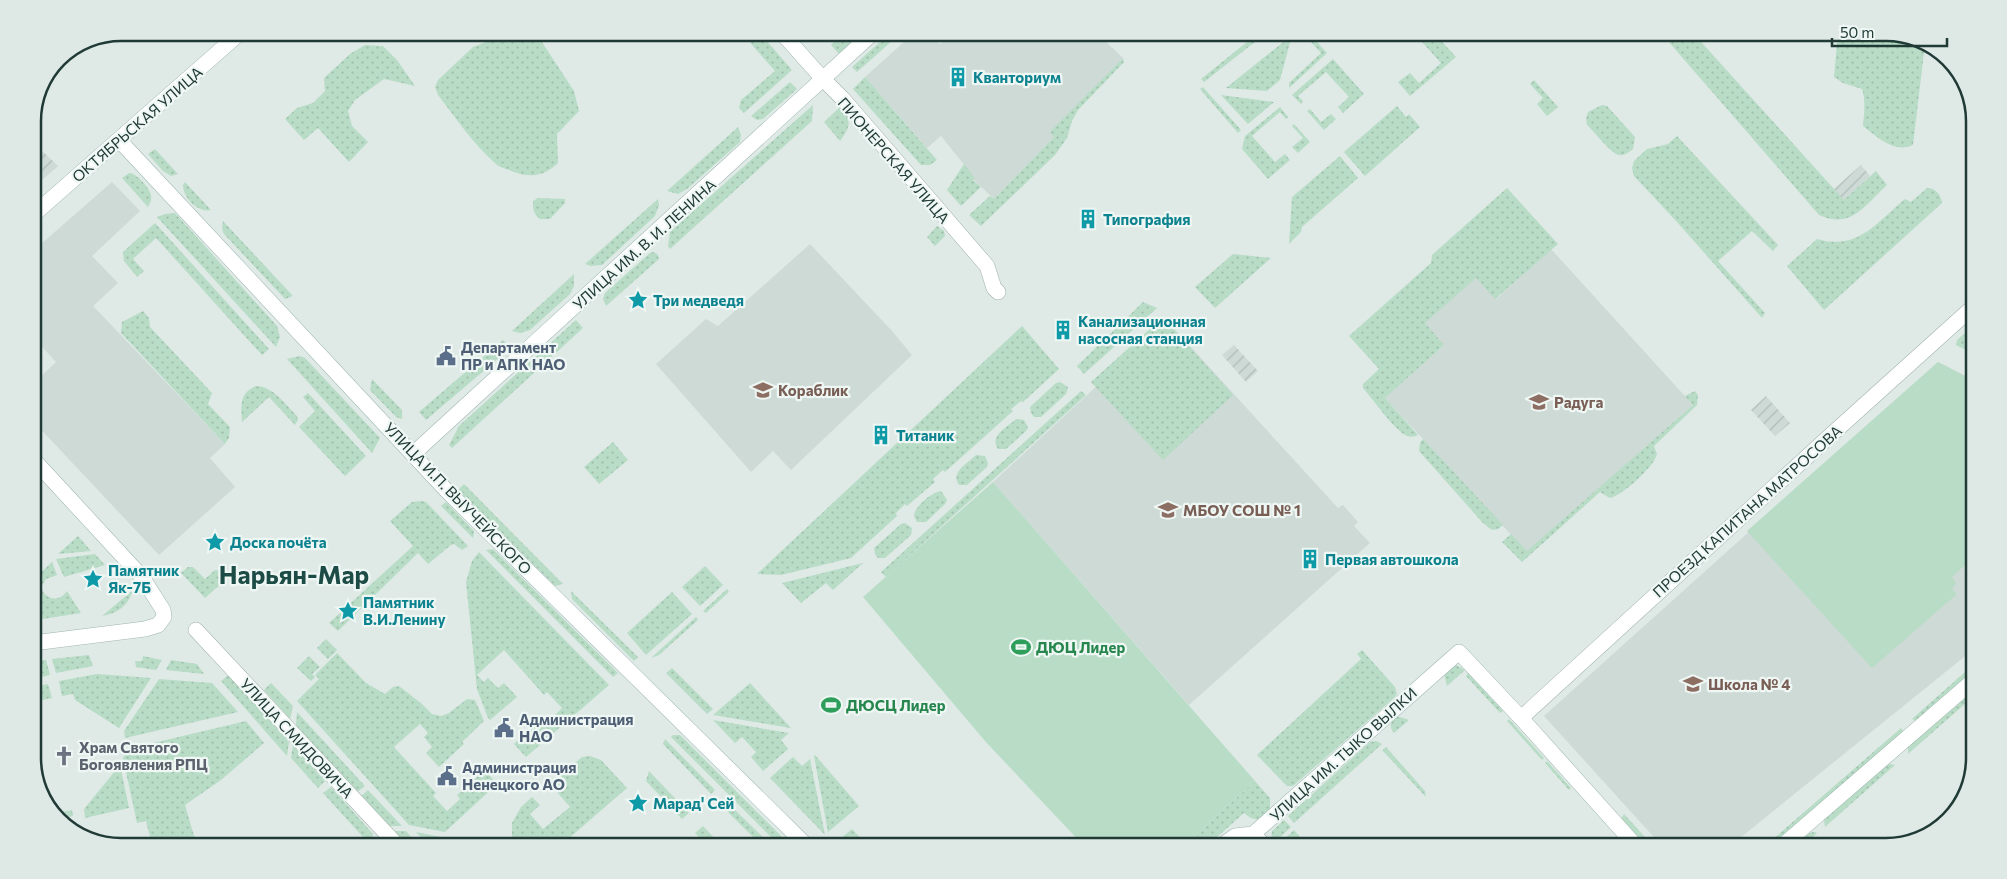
<svg xmlns="http://www.w3.org/2000/svg" width="2007" height="879" font-family="Commissioner,sans-serif">
  <style>
    .built { fill: #cddad6 }
    .industrial { fill: url(#industrial-furrows) }
    .grass { fill: url(#grass-dots) }
    .garden { fill: #b8dcc6 }
    .lines { fill: none; stroke-linecap: round; stroke-linejoin: round }
    .street-casing { stroke: #a2b2ae; stroke-width: 16 }
    .secondary-casing { stroke: #9eb6b0; stroke-width: 16 }
    .street { stroke: #fff; stroke-width: 15 }
    .secondary { stroke: #fff; stroke-width: 15 }
    .labels { text-anchor: middle; dominant-baseline: central; stroke-width: 4.5; stroke-linejoin: round; paint-order: stroke }
    .culture-label { font-size: 15px; font-weight: bold; fill: #0d838f; stroke: #eff7f4; text-anchor: start }
    .street-label { font-size: 15px; fill: #203a36; stroke: #eff7f4 }
    .service-label { font-size: 15px; font-weight: bold; fill: #4e5e75; stroke: #eff7f4; text-anchor: start }
    .education-label { font-size: 15px; font-weight: bold; fill: #785e54; stroke: #eff7f4; text-anchor: start }
    .leisure-label { font-size: 15px; font-weight: bold; fill: #27864d; stroke: #eff7f4; text-anchor: start }
    .worship-label { font-size: 15px; font-weight: bold; fill: #5b616d; stroke: #eff7f4; text-anchor: start }
    .town-label { font-size: 25px; font-weight: bold; fill: #1d4c46; stroke: #eff7f4 }
    .rim { fill: none; stroke: #203a36; stroke-width: 2.5 }
  </style>
  <defs>
    <pattern id="industrial-furrows" width="10" height="10" patternUnits="userSpaceOnUse" patternTransform="scale(1.25)"><rect width="10" height="10" fill="#cddad6"/><path d="M-1 1l2-2M0 10L10 0M9 11l2-2" fill="none" stroke="#b0bcb8"/></pattern>
    <pattern id="grass-dots" width="8" height="8" patternUnits="userSpaceOnUse" patternTransform="scale(1.25)"><rect width="8" height="8" fill="#b8dcc6"/><path d="M2 2h.1M6 6h.1" fill="none" stroke="#9ebeab" stroke-width="1.8" stroke-linecap="round"/></pattern>
  </defs>
  <rect width="100%" height="100%" fill="#dfeae7"/>
  <g class="built">
    <path d="M914,33H929L940,44L952,33H1097L1123,58L1051,132L1055,136L994,199L973,179L974,177L941,136L927,148L865,77Z"/>
    <path d="M112,182L140,211L92,256L118,283L93,306L225,444L210,458L235,487L159,555L33,421V384L56,362L33,337V251Z"/>
    <path d="M810,244L892,331L912,355L791,470L773,451L751,472L656,364L706,319L718,326Z"/>
    <path d="M1551,249L1693,405L1527,552L1385,398L1444,345L1424,323L1476,278L1496,299Z"/>
    <path d="M1167,321L1338,508L1343,505L1358,522L1354,526L1370,543L1189,705L993,482Z"/>
    <path d="M1938,362L1974,380V649L1730,846H1662L1544,716Z"/>
  </g>
  <g class="industrial">
    <path d="M33,142L58,166L33,188Z"/>
    <path d="M1861,165L1870,176L1844,201L1834,189Z"/>
    <path d="M1234,345L1258,371L1246,382L1222,355Z"/>
    <path d="M1766,396L1790,423L1775,436L1751,410Z"/>
  </g>
  <g class="grass">
    <path d="M512,32L536,33L574,91L579,111L557,134L558,163C542,178 528,178 509,170C504,168 498,167 495,163C473,144 456,118 438,95L435,87L438,80L473,47Z"/>
    <path d="M845,32L862,33L839,54L831,45Z"/>
    <path d="M752,33H760L792,70L744,113L739,108L741,100L775,71L746,38Z"/>
    <path d="M890,33H901L857,72L852,67Z"/>
    <path d="M1258,33H1260L1258,35L1260,38L1204,82L1201,79Z"/>
    <path d="M1303,33H1309L1327,53L1289,88V83L1321,53Z"/>
    <path d="M1414,33H1434L1456,57L1410,96L1398,82L1410,73L1419,83L1441,63Z"/>
    <path d="M1661,33H1693L1844,200L1876,171L1887,185C1865,205 1851,230 1819,215Z"/>
    <path d="M1838,33H1879L1880,38H1894L1895,34L1920,39L1925,44L1913,145C1894,154 1876,136 1863,126C1864,114 1866,101 1862,89L1843,83L1834,77Z"/>
    <path d="M1292,35L1280,80L1267,91L1226,88Z"/>
    <path d="M365,45L383,46L397,60L415,86L384,79L355,100L348,111L352,126L368,142L349,162L318,128L304,140L285,119L297,108L313,103L325,91L324,78L350,54Z"/>
    <path d="M1123,58L1124,62L1078,110L1072,121L1067,138L1055,155L981,226L969,215L990,196L994,199L1054,137L1050,132Z"/>
    <path d="M1333,59L1364,94L1343,113L1338,107L1349,97L1326,72L1298,96L1303,101L1301,104L1292,95Z"/>
    <path d="M865,77L937,160L930,165H921L853,89Z"/>
    <path d="M1534,80L1558,107L1547,116L1537,104L1543,98L1530,84Z"/>
    <path d="M790,82L797,89L763,119L757,120L751,116Z"/>
    <path d="M1203,87L1241,130L1238,133L1200,89Z"/>
    <path d="M1221,95L1274,102L1248,124Z"/>
    <path d="M813,105L812,121L670,249L668,246L670,232Z"/>
    <path d="M1602,105L1607,106L1635,137L1633,149C1629,152 1625,156 1619,155C1611,154 1594,131 1587,125L1586,119L1588,112Z"/>
    <path d="M1397,106L1406,117L1409,114L1420,127L1365,176L1344,152Z"/>
    <path d="M840,107C853,121 850,127 840,141L824,122Z"/>
    <path d="M1280,107L1288,117L1286,119L1280,112L1252,136L1275,162L1285,154L1290,160L1268,179L1242,149L1245,136Z"/>
    <path d="M1310,109L1321,122L1331,114L1336,119L1324,130L1307,111Z"/>
    <path d="M1294,124L1310,142L1298,153L1292,147L1303,138L1292,126Z"/>
    <path d="M738,127L741,135L740,142L687,189L678,194L667,191Z"/>
    <path d="M1677,136L1778,245L1773,251L1752,231L1718,261L1765,313L1762,318L1677,222L1634,176L1632,168L1634,161L1647,149L1668,144Z"/>
    <path d="M155,149L178,174L171,176L163,171L148,154Z"/>
    <path d="M1340,156L1358,178L1302,227L1301,232L1289,244L1292,197Z"/>
    <path d="M964,164L975,178L973,180L981,187L961,206L947,190Z"/>
    <path d="M129,173C136,173 149,187 151,195C152,200 150,203 148,207L122,178Z"/>
    <path d="M185,182L211,210C198,213 183,198 183,185Z"/>
    <path d="M1507,188L1558,244L1495,299L1476,278L1425,323L1444,345L1385,398L1418,435C1414,437 1411,437 1407,436C1395,431 1372,398 1363,388V384L1379,369L1349,336L1431,263L1432,255Z"/>
    <path d="M1927,188C1936,188 1941,195 1942,203L1824,310L1787,266L1817,239C1858,251 1876,223 1905,199L1911,202Z"/>
    <path d="M538,198L565,199V203L550,219H540C533,214 533,209 533,201Z"/>
    <path d="M658,199L659,205L655,216L602,265L591,266L585,264Z"/>
    <path d="M175,213L277,326L280,337L276,347L157,217L165,214Z"/>
    <path d="M223,221L293,296L285,299L224,234L222,228Z"/>
    <path d="M155,223L269,349L262,355L156,238L133,259L144,271L137,277L124,261L123,252Z"/>
    <path d="M937,226L944,231L945,236L935,246L927,237Z"/>
    <path d="M654,252L658,255L659,259L606,306L603,299L605,293L650,253Z"/>
    <path d="M1233,254L1271,258L1215,308L1195,287Z"/>
    <path d="M574,274V286L570,294L530,330L520,333L512,331Z"/>
    <path d="M1143,302L1157,308L1084,374L1077,366Z"/>
    <path d="M143,311L149,318L150,327L212,393L208,404L230,427L229,438L225,444L121,333L122,322Z"/>
    <path d="M1163,317L1233,395L1163,460L1091,382Z"/>
    <path d="M576,320L583,328L452,448L449,445L459,426Z"/>
    <path d="M1974,325V354L1956,345L1957,340Z"/>
    <path d="M1022,326L1059,369L1023,402L1021,401L1011,409L1013,411L945,472L943,470L933,479L935,482L907,506L905,504L896,513L897,516L851,558L781,575L757,574Z"/>
    <path d="M503,340L508,345L507,351L426,420L419,412Z"/>
    <path d="M300,356L305,358L380,438L372,453L287,359Z"/>
    <path d="M372,379L402,410V419L396,417L370,390Z"/>
    <path d="M1060,382L1068,387L1066,394L1041,417H1034L1031,413L1030,407L1056,383Z"/>
    <path d="M256,386C273,386 286,405 297,416L298,420L295,425L269,397L242,422C241,406 239,393 256,386Z"/>
    <path d="M1081,391L1086,395L886,577L881,572Z"/>
    <path d="M1695,391L1698,395L1697,405L1654,446L1657,454C1654,467 1623,495 1610,498L1600,492L1522,562L1502,542L1511,534L1527,551L1693,405L1685,396Z"/>
    <path d="M308,393L366,456L345,476L299,427L315,411L303,397Z"/>
    <path d="M1016,419L1024,420L1028,427L1026,431L1006,449H998C989,436 1006,428 1016,419Z"/>
    <path d="M1423,439L1503,525L1498,529L1492,530L1483,523L1419,451L1420,443Z"/>
    <path d="M613,442L628,460L599,484L584,467Z"/>
    <path d="M976,455L985,456L988,463L987,467L967,485H959C950,472 967,464 976,455Z"/>
    <path d="M464,484L563,584L555,586L458,490Z"/>
    <path d="M941,491L947,500L945,504L926,522H917L914,516C914,507 932,492 941,491Z"/>
    <path d="M422,501L426,502L468,546L462,550L454,544L451,545L428,564L418,553L338,631L329,623L413,546L390,521L412,502Z"/>
    <path d="M446,502L474,531L473,538L441,506Z"/>
    <path d="M905,523L912,528L911,535L885,558H878L875,554L874,548L901,524Z"/>
    <path d="M78,536L91,551L58,554Z"/>
    <path d="M493,549L618,673L613,677L486,550Z"/>
    <path d="M479,552L609,685L526,757L514,744L542,718L547,723L562,708L547,692L544,695L504,650L477,675L484,682L488,678L498,688L504,683L517,697L490,720L488,718L477,689L466,582L472,561Z"/>
    <path d="M95,554L105,565L64,577L56,559Z"/>
    <path d="M52,562L57,575L46,579L41,587C45,600 59,603 67,591L81,613L36,620L33,615V580Z"/>
    <path d="M863,563L833,590L826,583L801,603L782,583Z"/>
    <path d="M705,566L723,585L700,606L682,587Z"/>
    <path d="M188,567H193L205,579L215,570L233,573L205,598L181,573Z"/>
    <path d="M727,589L729,592L706,613L703,611Z"/>
    <path d="M133,590C128,606 118,613 102,616Z"/>
    <path d="M571,591L638,657L634,661L572,599Z"/>
    <path d="M672,592L692,614L646,655L627,633Z"/>
    <path d="M696,617L698,620L659,655L651,658Z"/>
    <path d="M326,639L337,650L328,659L317,648Z"/>
    <path d="M1362,650L1395,687L1397,694L1395,697L1293,786H1287L1257,755L1361,659L1357,654Z"/>
    <path d="M337,653L366,683L385,694L393,687L399,686L422,704L432,714L441,716L449,713L467,699L475,700L484,721L462,742L464,744L439,767L426,753L432,747L424,737L428,733L420,724L394,747L436,793L433,796L447,811L460,799L457,795L485,770L497,784L445,832L409,825L297,701L319,679L315,675Z"/>
    <path d="M89,655L93,666L56,673L52,659Z"/>
    <path d="M143,656L162,660L156,670L136,667L135,661H142Z"/>
    <path d="M309,656L320,667L312,674L315,677L311,681L297,668Z"/>
    <path d="M33,660H46L50,675L33,679Z"/>
    <path d="M171,660L197,664L204,674L166,670Z"/>
    <path d="M1974,664V672L1921,719L1915,721L1912,719Z"/>
    <path d="M1456,665L1465,670L1447,686L1444,674Z"/>
    <path d="M672,668L713,709L707,714L666,673Z"/>
    <path d="M1468,673L1503,711L1500,713L1466,676Z"/>
    <path d="M97,674L151,678L119,728L75,700L73,694L62,696L59,681Z"/>
    <path d="M230,674L289,742L287,756L221,681Z"/>
    <path d="M159,679L212,683L238,712L125,738L124,731Z"/>
    <path d="M271,683L293,706L290,719L264,690Z"/>
    <path d="M750,683L791,728L713,715Z"/>
    <path d="M48,684L52,698L34,702L35,708L33,711V687Z"/>
    <path d="M1974,688V696L1908,754V747Z"/>
    <path d="M297,712L365,786L356,793L296,725Z"/>
    <path d="M1397,716L1409,720L1394,733C1388,726 1391,721 1397,716Z"/>
    <path d="M1509,719L1544,758L1542,760L1507,721Z"/>
    <path d="M713,720L789,733L781,740L788,749L763,771L751,757L756,752L742,737L735,743Z"/>
    <path d="M246,721L264,743L221,780L185,805L197,846H148L152,845L146,821L137,823L123,758L128,749Z"/>
    <path d="M1901,728L1903,731L1899,737L1773,846H1765Z"/>
    <path d="M673,735H680L791,846H780L671,737Z"/>
    <path d="M665,739L715,790L711,794L663,744Z"/>
    <path d="M1376,741L1382,744L1294,823L1288,816L1370,742Z"/>
    <path d="M293,745L325,781L318,788L291,758Z"/>
    <path d="M1386,747L1425,791L1426,797L1382,750Z"/>
    <path d="M815,755L859,806L828,832L814,756Z"/>
    <path d="M590,756L601,760L627,788L560,846H512V823L521,807L532,797L540,805L530,814L543,829L570,807L550,784L582,757Z"/>
    <path d="M793,757L802,766L810,759L825,835L770,778Z"/>
    <path d="M1547,761L1571,788L1569,790L1545,763Z"/>
    <path d="M1890,764L1895,765L1825,827L1824,820L1886,765Z"/>
    <path d="M120,765L129,808L85,818L84,809Z"/>
    <path d="M649,771L689,813L682,819L646,781Z"/>
    <path d="M1255,781L1270,798V810C1259,820 1256,823 1244,813L1207,846H1183Z"/>
    <path d="M331,787L373,834L371,846L323,793Z"/>
    <path d="M368,790L402,826H387L360,797Z"/>
    <path d="M728,803L772,846H762L723,807Z"/>
    <path d="M50,809L55,813L72,810L73,816L60,819Z"/>
    <path d="M1624,814L1653,846H1645L1621,819Z"/>
    <path d="M1284,820L1291,827L1274,843L1271,839L1272,831Z"/>
    <path d="M703,826L722,846H708L695,833Z"/>
    <path d="M852,829L868,846H839L835,843Z"/>
    <path d="M1294,830L1308,846H1277Z"/>
    <path d="M392,831H406L419,846H406Z"/>
    <path d="M416,832L441,837L429,846Z"/>
    <path d="M1814,832L1817,833L1803,846H1793L1809,833Z"/>
  </g>
  <g class="garden">
    <path d="M1938,362L1974,381V557L1952,577L1956,583L1952,589L1957,594L1872,668L1747,531Z"/>
    <path d="M993,482L1255,781L1183,846H1084L985,741L863,597Z"/>
  </g>
  <g class="lines">
    <defs>
      <g id="street">
        <path d="M823,79L842,98L987,266L994,288L998,292"/>
        <path d="M196,630L398,846"/>
        <path d="M1521,718L1832,434L1974,306"/>
      </g>
      <g id="secondary">
        <path d="M781,32L823,79"/>
        <path d="M119,140L447,491L807,846"/>
        <path d="M33,215L241,32"/>
        <path d="M413,454L874,32"/>
        <path d="M33,459L142,577L163,610L164,617L158,625L145,629L33,643"/>
        <path d="M1253,834L1265,846"/>
        <path d="M1221,846L1235,836L1253,834L1459,652L1521,718L1636,846"/>
        <path d="M1782,846L1974,680"/>
      </g>
    </defs>
    <use href="#street" class="street-casing"/>
    <use href="#secondary" class="secondary-casing"/>
    <use href="#street" class="street"/>
    <use href="#secondary" class="secondary"/>
  </g>
  <defs>
    <symbol id="building-bare" viewBox="-9 -9 18 18"><path d="M-4-6H4V6H1V3H-1V6H-4ZM-2.5-4.3h1.7v1.8h-1.7ZM.8-4.3h1.7v1.8H.8ZM-2.5-1h1.7V.8h-1.7ZM.8-1h1.7V.8H.8Z" fill="#0f9aa8" stroke="#eff7f4" stroke-width="2.5" paint-order="stroke"/></symbol>
    <symbol id="sight-bare" viewBox="-9 -9 18 18"><path d="M0-6L1.8-2.2L6-1.7L2.9 1.2L3.7 5.4L0 3.3L-3.7 5.4L-2.9 1.2L-6-1.7L-1.8-2.2Z" fill="#0f9aa8" stroke="#eff7f4" stroke-width="2.5" paint-order="stroke"/></symbol>
    <symbol id="civic-bare" viewBox="-9 -9 18 18"><path d="M-.6-6.5H3V-4.5H.6V-3L4-1V1h2V6H-6V1h2V-1L-.6-3ZM-1.2 2.5V6h2.4V2.5Z" fill="#5c6f8a" stroke="#eff7f4" stroke-width="2.5" paint-order="stroke"/></symbol>
    <symbol id="school-bare" viewBox="-9 -9 18 18"><path d="M0-5L7-2L0 1L-7-2ZM-4 1L0 2.5L4 1V4Q0 6-4 4Z" fill="#8d6e63" stroke="#eff7f4" stroke-width="2.5" paint-order="stroke"/></symbol>
    <symbol id="stadium-bare" viewBox="-9 -9 18 18"><path d="M0-5a6.5 5 0 1 0 0 10a6.5 5 0 1 0 0-10ZM-3.5-1.8h7v3.6h-7Z" fill="#2e9e5b" stroke="#eff7f4" stroke-width="2.5" paint-order="stroke"/></symbol>
    <symbol id="church-bare" viewBox="-9 -9 18 18"><path d="M-1.2-6h2.4v3.5h3.3v2.4h-3.3V6h-2.4V-.1h-3.3v-2.4h3.3Z" fill="#6b7280" stroke="#eff7f4" stroke-width="2.5" paint-order="stroke"/></symbol>
  </defs>
  <g fill-rule="evenodd">
    <use href="#building-bare" x="944" y="63" width="28" height="28"/>
    <use href="#building-bare" x="1074" y="205" width="28" height="28"/>
    <use href="#sight-bare" x="624" y="286" width="28" height="28"/>
    <use href="#building-bare" x="1049" y="316" width="28" height="28"/>
    <use href="#civic-bare" x="432" y="342" width="28" height="28"/>
    <use href="#school-bare" x="749" y="376" width="28" height="28"/>
    <use href="#school-bare" x="1525" y="388" width="28" height="28"/>
    <use href="#building-bare" x="867" y="421" width="28" height="28"/>
    <use href="#school-bare" x="1154" y="496" width="28" height="28"/>
    <use href="#sight-bare" x="201" y="528" width="28" height="28"/>
    <use href="#building-bare" x="1296" y="545" width="28" height="28"/>
    <use href="#sight-bare" x="79" y="565" width="28" height="28"/>
    <use href="#sight-bare" x="334" y="597" width="28" height="28"/>
    <use href="#stadium-bare" x="1007" y="633" width="28" height="28"/>
    <use href="#school-bare" x="1679" y="670" width="28" height="28"/>
    <use href="#stadium-bare" x="817" y="691" width="28" height="28"/>
    <use href="#civic-bare" x="490" y="714" width="28" height="28"/>
    <use href="#church-bare" x="50" y="742" width="28" height="28"/>
    <use href="#civic-bare" x="433" y="762" width="28" height="28"/>
    <use href="#sight-bare" x="624" y="789" width="28" height="28"/>
  </g>
  <g class="labels">
    <g class="culture-label">
      <text x="973" y="77">Кванториум</text>
      <text x="1103" y="219">Типография</text>
      <text x="653" y="300">Три медведя</text>
      <text x="1078" y="321">Канализационная<tspan x="1078" dy="17">насосная станция</tspan></text>
      <text x="896" y="435">Титаник</text>
      <text x="230" y="542">Доска почёта</text>
      <text x="1325" y="559">Первая автошкола</text>
      <text x="108" y="570">Памятник<tspan x="108" dy="17">Як-7Б</tspan></text>
      <text x="363" y="602">Памятник<tspan x="363" dy="17">В.И.Ленину</tspan></text>
      <text x="653" y="803">Марад' Сей</text>
    </g>
    <g class="street-label">
      <text transform="translate(137 124) rotate(-41)">ОКТЯБРЬСКАЯ УЛИЦА</text>
      <text transform="translate(894 160) rotate(49)">ПИОНЕРСКАЯ УЛИЦА</text>
      <text transform="translate(644 244) rotate(-42)">УЛИЦА ИМ. В. И. ЛЕНИНА</text>
      <text transform="translate(458 498) rotate(46)">УЛИЦА И.П. ВЫУЧЕЙСКОГО</text>
      <text transform="translate(1747 511) rotate(-42)">ПРОЕЗД КАПИТАНА МАТРОСОВА</text>
      <text transform="translate(297 738) rotate(47)">УЛИЦА СМИДОВИЧА</text>
      <text transform="translate(1343 754) rotate(-42)">УЛИЦА ИМ. ТЫКО ВЫЛКИ</text>
    </g>
    <g class="service-label">
      <text x="461" y="347">Департамент<tspan x="461" dy="17">ПР и АПК НАО</tspan></text>
      <text x="519" y="719">Администрация<tspan x="519" dy="17">НАО</tspan></text>
      <text x="462" y="767">Администрация<tspan x="462" dy="17">Ненецкого АО</tspan></text>
    </g>
    <g class="education-label">
      <text x="778" y="390">Кораблик</text>
      <text x="1554" y="402">Радуга</text>
      <text x="1183" y="510">МБОУ СОШ № 1</text>
      <text x="1708" y="684">Школа № 4</text>
    </g>
    <g class="leisure-label">
      <text x="1036" y="647">ДЮЦ Лидер</text>
      <text x="846" y="705">ДЮСЦ Лидер</text>
    </g>
    <g class="worship-label">
      <text x="79" y="747">Храм Святого<tspan x="79" dy="17">Богоявления РПЦ</tspan></text>
    </g>
    <g class="town-label">
      <text x="294" y="574">Нарьян-Мар</text>
    </g>
  </g>
  <path d="M0 0H2007V879H0ZM121 41H1886A80 80 0 0 1 1966 121V758A80 80 0 0 1 1886 838H121A80 80 0 0 1 41 758V121A80 80 0 0 1 121 41Z" fill="#dee8e5" fill-rule="evenodd"/>
  <path class="rim" d="M121 41H1886A80 80 0 0 1 1966 121V758A80 80 0 0 1 1886 838H121A80 80 0 0 1 41 758V121A80 80 0 0 1 121 41Z"/>
  <path d="M1832 38v8h115v-8" fill="none" stroke="#203a36" stroke-width="2.5"/>
  <text x="1840" y="38" font-size="15" fill="#203a36" stroke="#eff7f4" stroke-width="4" paint-order="stroke">50 m</text>
</svg>
